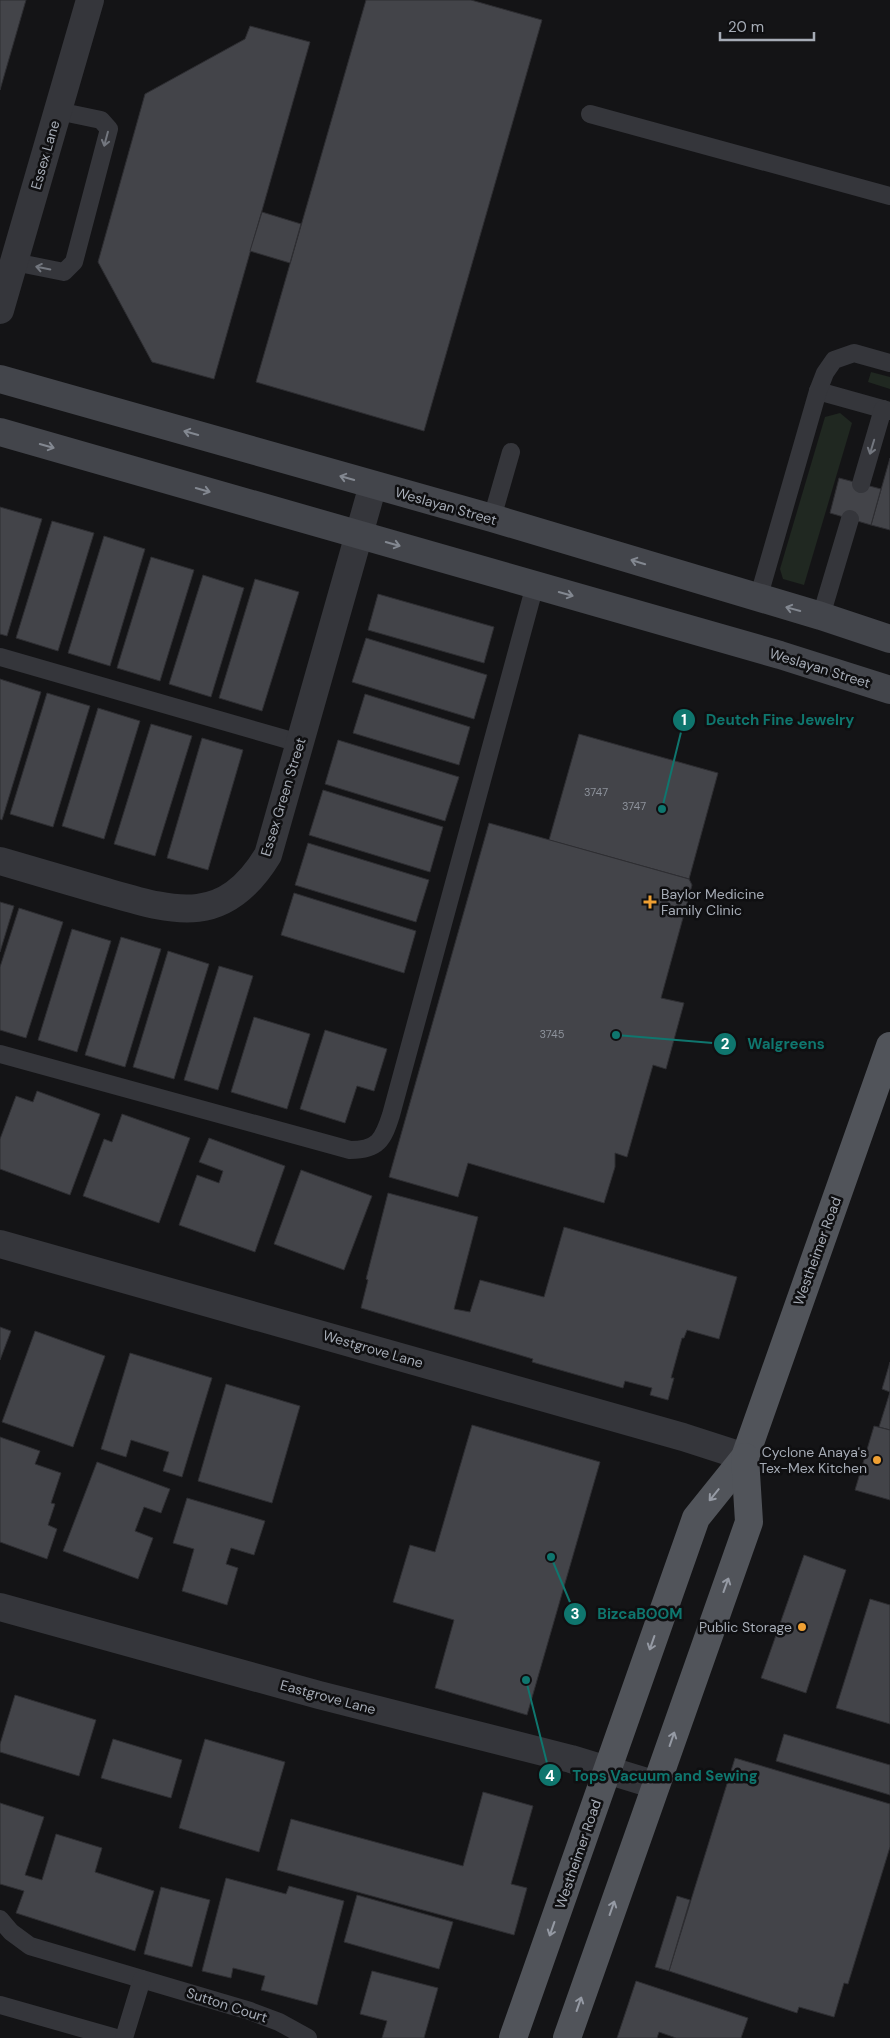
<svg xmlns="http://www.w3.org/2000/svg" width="890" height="2038" font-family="'DM Sans',sans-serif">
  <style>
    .green { fill: #202821 }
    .building { fill: #434449; stroke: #2e2e32 }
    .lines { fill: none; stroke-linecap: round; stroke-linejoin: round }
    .service { stroke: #35363b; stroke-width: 18 }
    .minor { stroke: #35363b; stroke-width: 28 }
    .secondary { stroke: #43454b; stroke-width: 28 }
    .primary { stroke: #51545a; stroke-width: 28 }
    .oneway { stroke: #73777f }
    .oneway2 { stroke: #838891 }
    .oneway3 { stroke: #959aa4 }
    .poi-dot { fill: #efa033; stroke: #0f0f11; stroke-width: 2 }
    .labels { text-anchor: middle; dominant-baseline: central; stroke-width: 5; stroke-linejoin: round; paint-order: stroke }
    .number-label { font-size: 11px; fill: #8d929b }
    .street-label { font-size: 14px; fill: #a6acb6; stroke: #0f0f11 }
    .poi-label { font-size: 14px; fill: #a6acb6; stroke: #0f0f11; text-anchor: end }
    .leader { fill: none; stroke: #0f766e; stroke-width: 2 }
    .callout-dot { fill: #0f766e; stroke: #0f0f11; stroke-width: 2 }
    .mark-label { font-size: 15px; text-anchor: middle; font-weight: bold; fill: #fff }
    .callout-label { font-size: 15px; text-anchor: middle; font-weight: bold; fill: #0f766e; stroke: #0f0f11; stroke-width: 5; stroke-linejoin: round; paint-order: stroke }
  </style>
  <rect width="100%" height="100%" fill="#141416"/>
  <g class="green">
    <path d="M871,372L890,377V389L868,382Z"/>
    <path d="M840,413L852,423L804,585L783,579L780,569L825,417Z"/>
  </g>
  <g class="building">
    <path d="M0,0H26L0,90Z"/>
    <path d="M366,0H471L542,20L424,431L256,382Z"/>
    <path d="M250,26L310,42L214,379L152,362L98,262L145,94L245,39Z"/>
    <path d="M262,212L301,224L290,263L250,251Z"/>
    <path d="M890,458V530L871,525Z"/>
    <path d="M839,478L881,489L871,525L830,513Z"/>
    <path d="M0,507L42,519L7,636L0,634Z"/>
    <path d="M52,521L94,533L58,651L16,638Z"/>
    <path d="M104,536L145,549L110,666L68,653Z"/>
    <path d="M151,557L194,570L160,681L117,668Z"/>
    <path d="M203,575L244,588L211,697L169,684Z"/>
    <path d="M255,579L299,592L262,711L219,698Z"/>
    <path d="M378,594L494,627L484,663L368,630Z"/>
    <path d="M366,638L487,675L474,719L352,682Z"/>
    <path d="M0,679L41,692L2,820L0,819Z"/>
    <path d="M47,693L90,706L53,827L10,814Z"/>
    <path d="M365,694L470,727L459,765L353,733Z"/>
    <path d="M98,708L140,721L104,839L62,826Z"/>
    <path d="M151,724L192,736L155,856L114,844Z"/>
    <path d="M579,734L718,773L689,879L549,840Z"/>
    <path d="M202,738L243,750L208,870L167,858Z"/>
    <path d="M338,740L459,777L445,821L325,784Z"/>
    <path d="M323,790L443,827L430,872L309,835Z"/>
    <path d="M489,823L689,879L692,885L661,998L684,1003L666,1069L653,1065L627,1157L615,1153V1167L604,1203L468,1163L458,1197L389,1177Z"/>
    <path d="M308,843L429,880L416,922L295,885Z"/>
    <path d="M294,893L416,931L404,973L281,935Z"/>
    <path d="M0,902L14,906L0,952Z"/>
    <path d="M19,908L63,922L26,1038L0,1030V967Z"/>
    <path d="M72,929L111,941L77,1052L38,1040Z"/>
    <path d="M121,937L161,949L125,1067L85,1055Z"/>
    <path d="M168,951L209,964L174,1079L133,1067Z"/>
    <path d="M219,966L253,976L218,1090L184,1080Z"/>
    <path d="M254,1017L310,1034L287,1109L231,1092Z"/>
    <path d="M325,1030L387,1049L374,1091L357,1086L345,1123L300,1109Z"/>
    <path d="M37,1091L100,1114L70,1195L0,1169V1139L16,1096L33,1102Z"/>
    <path d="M122,1114L190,1138L159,1223L83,1196L104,1139L112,1142Z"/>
    <path d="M209,1138L285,1166L255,1252L179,1225L197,1175L219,1183L223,1171L199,1162Z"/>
    <path d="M301,1170L372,1196L344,1270L274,1244Z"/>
    <path d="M388,1193L478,1217L454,1309L470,1312L480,1280L544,1297L564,1227L737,1277L719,1339L687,1330L684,1338H682L671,1378H674L668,1400L650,1395L652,1388L625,1381L623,1388L532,1362L533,1359L361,1308L368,1280L366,1279Z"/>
    <path d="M0,1327L11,1331L0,1360Z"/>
    <path d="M35,1331L105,1356L73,1447L2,1422Z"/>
    <path d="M130,1353L212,1378L182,1477L163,1471L169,1452L131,1440L126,1457L101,1449Z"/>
    <path d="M890,1362V1430L879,1427L890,1392L882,1389Z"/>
    <path d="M226,1384L300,1406L272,1503L198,1481Z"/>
    <path d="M472,1425L600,1462L527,1715L435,1688L454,1620L393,1602L410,1545L435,1552Z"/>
    <path d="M874,1426L890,1430V1500L855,1490Z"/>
    <path d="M0,1437L40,1451L35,1464L61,1473L51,1503L55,1504L48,1525L57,1529L47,1559L0,1542Z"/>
    <path d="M97,1462L170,1489L161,1513L144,1507L135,1531L153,1538L138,1579L63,1551Z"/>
    <path d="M187,1498L265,1521L254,1555L231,1548L226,1564L238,1568L227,1605L182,1591L194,1549L173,1543Z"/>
    <path d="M804,1555L846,1570L806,1693L761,1678Z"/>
    <path d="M870,1599L890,1605V1724L836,1708Z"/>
    <path d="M15,1695L96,1720L79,1776L0,1752V1744Z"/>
    <path d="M784,1734L890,1765V1795L776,1761Z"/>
    <path d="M113,1739L182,1760L171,1798L101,1778Z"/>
    <path d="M205,1739L285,1762L259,1852L179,1828Z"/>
    <path d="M735,1758L890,1804V1847L848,1984L844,1983L834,2017L799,2007L797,2013L669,1971Z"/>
    <path d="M483,1792L533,1806L511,1884L527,1888L514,1935L277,1870L291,1819L463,1866Z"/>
    <path d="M0,1803L44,1817L25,1875L42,1880L56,1834L102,1848L95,1872L154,1891L135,1951L16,1913L24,1891L0,1884Z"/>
    <path d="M226,1878L286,1894L289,1886L344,1901L317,2005L261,1990L265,1976L233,1968L231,1978L202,1971Z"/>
    <path d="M161,1887L210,1900L192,1967L144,1954Z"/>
    <path d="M357,1895L453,1922L439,1969L344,1942Z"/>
    <path d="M677,1896L690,1900L669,1971L655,1967Z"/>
    <path d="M372,1971L438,1988L424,2038H382L387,2021L360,2014Z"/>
    <path d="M636,1981L748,2018L741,2038H676L659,2032L657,2038H617Z"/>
  </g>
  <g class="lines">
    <g class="service">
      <path d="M590,114L890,196"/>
      <path d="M14,262L64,272L74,262L109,129L101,120L58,111"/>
      <path d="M818,391L890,411"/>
      <path d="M861,484L883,409"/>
      <path d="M492,518L511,452"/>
      <path d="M758,599L818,391L825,373L834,360L854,353L890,363"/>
      <path d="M821,616L850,519"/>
      <path d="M0,657L299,743"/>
      <path d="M0,1054L350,1150C378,1150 383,1140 391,1115L535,585"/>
      <path d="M0,1919L11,1932L30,1946L250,2011L279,2022L308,2038"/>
      <path d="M0,2005L116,2038"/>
      <path d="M124,2038L142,1979"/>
    </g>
    <g class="minor">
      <path d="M0,310L90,0"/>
      <path d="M0,861C34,871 69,881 103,891C173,911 223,929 268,855L373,485"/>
      <path d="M0,1244L683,1437L745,1457"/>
      <path d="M0,1607L319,1695L571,1759L656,1785"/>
    </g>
    <g class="secondary">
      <path d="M0,379L492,518L821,616L890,639"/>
      <path d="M0,432L780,655L890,690"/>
    </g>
    <g class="primary">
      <path d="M513,2038L696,1518L745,1457L890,1046"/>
      <path d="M567,2038L749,1522L745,1457"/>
    </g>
  </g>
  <defs><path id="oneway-shaft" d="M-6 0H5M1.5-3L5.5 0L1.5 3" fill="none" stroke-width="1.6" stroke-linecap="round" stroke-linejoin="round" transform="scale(1.25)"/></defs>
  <g class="oneway">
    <use href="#oneway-shaft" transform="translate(106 139) rotate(105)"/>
    <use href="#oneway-shaft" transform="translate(43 268) rotate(-169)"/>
    <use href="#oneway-shaft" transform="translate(872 447) rotate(107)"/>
  </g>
  <g class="oneway2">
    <use href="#oneway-shaft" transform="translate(191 433) rotate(-164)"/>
    <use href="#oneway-shaft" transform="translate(47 446) rotate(16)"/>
    <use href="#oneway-shaft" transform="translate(347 478) rotate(-164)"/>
    <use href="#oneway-shaft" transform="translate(203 490) rotate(16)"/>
    <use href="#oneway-shaft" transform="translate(393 544) rotate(16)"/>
    <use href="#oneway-shaft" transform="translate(638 562) rotate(-163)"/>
    <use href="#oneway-shaft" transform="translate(566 594) rotate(16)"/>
    <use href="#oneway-shaft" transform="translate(793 609) rotate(-165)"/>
  </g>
  <g class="oneway3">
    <use href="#oneway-shaft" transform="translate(714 1495) rotate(129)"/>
    <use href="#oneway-shaft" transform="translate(726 1585) rotate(-70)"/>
    <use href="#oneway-shaft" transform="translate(652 1643) rotate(109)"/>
    <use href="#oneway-shaft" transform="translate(672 1739) rotate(-71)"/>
    <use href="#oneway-shaft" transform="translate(612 1908) rotate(-71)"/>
    <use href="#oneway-shaft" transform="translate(552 1929) rotate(109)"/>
    <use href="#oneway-shaft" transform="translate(579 2004) rotate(-71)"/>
  </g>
  <g class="poi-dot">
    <path d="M647.5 894.5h5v5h5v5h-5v5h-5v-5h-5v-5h5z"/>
    <circle cx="877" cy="1460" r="5"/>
    <circle cx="802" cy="1627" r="5"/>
  </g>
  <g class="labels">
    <g class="number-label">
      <text x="596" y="792">3747</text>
      <text x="634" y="806">3747</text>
      <text x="552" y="1034">3745</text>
    </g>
    <g class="street-label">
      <text transform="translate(45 155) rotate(-74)">Essex Lane</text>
      <text transform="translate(446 506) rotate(16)">Weslayan Street</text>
      <text transform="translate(820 668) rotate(17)">Weslayan Street</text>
      <text transform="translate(283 797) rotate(-73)">Essex Green Street</text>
      <text transform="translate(817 1251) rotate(-70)">Westheimer Road</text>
      <text transform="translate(373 1349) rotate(16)">Westgrove Lane</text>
      <text transform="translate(328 1697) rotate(15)">Eastgrove Lane</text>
      <text transform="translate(578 1854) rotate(-71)">Westheimer Road</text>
      <text transform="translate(227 2005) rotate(18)">Sutton Court</text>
    </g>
    <g class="poi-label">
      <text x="661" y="894" text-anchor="start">Baylor Medicine<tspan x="661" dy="16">Family Clinic</tspan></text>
      <text x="867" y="1452">Cyclone Anaya's<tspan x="867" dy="16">Tex-Mex Kitchen</tspan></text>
      <text x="792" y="1627">Public Storage</text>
    </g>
  </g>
  <path class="leader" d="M662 809L684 720M616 1035L725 1044M551 1557L575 1614M526 1680L550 1775"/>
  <g class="callout-dot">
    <circle cx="662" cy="809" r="5"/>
    <circle cx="616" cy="1035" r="5"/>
    <circle cx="551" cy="1557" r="5"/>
    <circle cx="526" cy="1680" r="5"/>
    <circle cx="684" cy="720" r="12"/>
    <circle cx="725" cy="1044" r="12"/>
    <circle cx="575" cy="1614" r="12"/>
    <circle cx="550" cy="1775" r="12"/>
  </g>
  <g class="mark-label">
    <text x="684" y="725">1</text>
    <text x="725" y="1049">2</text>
    <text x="575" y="1619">3</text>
    <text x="550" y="1781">4</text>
  </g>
  <g class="callout-label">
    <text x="780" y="725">Deutch Fine Jewelry</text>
    <text x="786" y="1049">Walgreens</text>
    <text x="640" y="1619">BizcaBOOM</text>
    <text x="665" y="1781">Tops Vacuum and Sewing</text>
  </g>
  <path d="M720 32v8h94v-8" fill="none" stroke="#a6acb6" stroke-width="2.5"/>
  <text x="728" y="32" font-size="15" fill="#a6acb6" stroke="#0f0f11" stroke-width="4" paint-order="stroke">20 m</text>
</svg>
